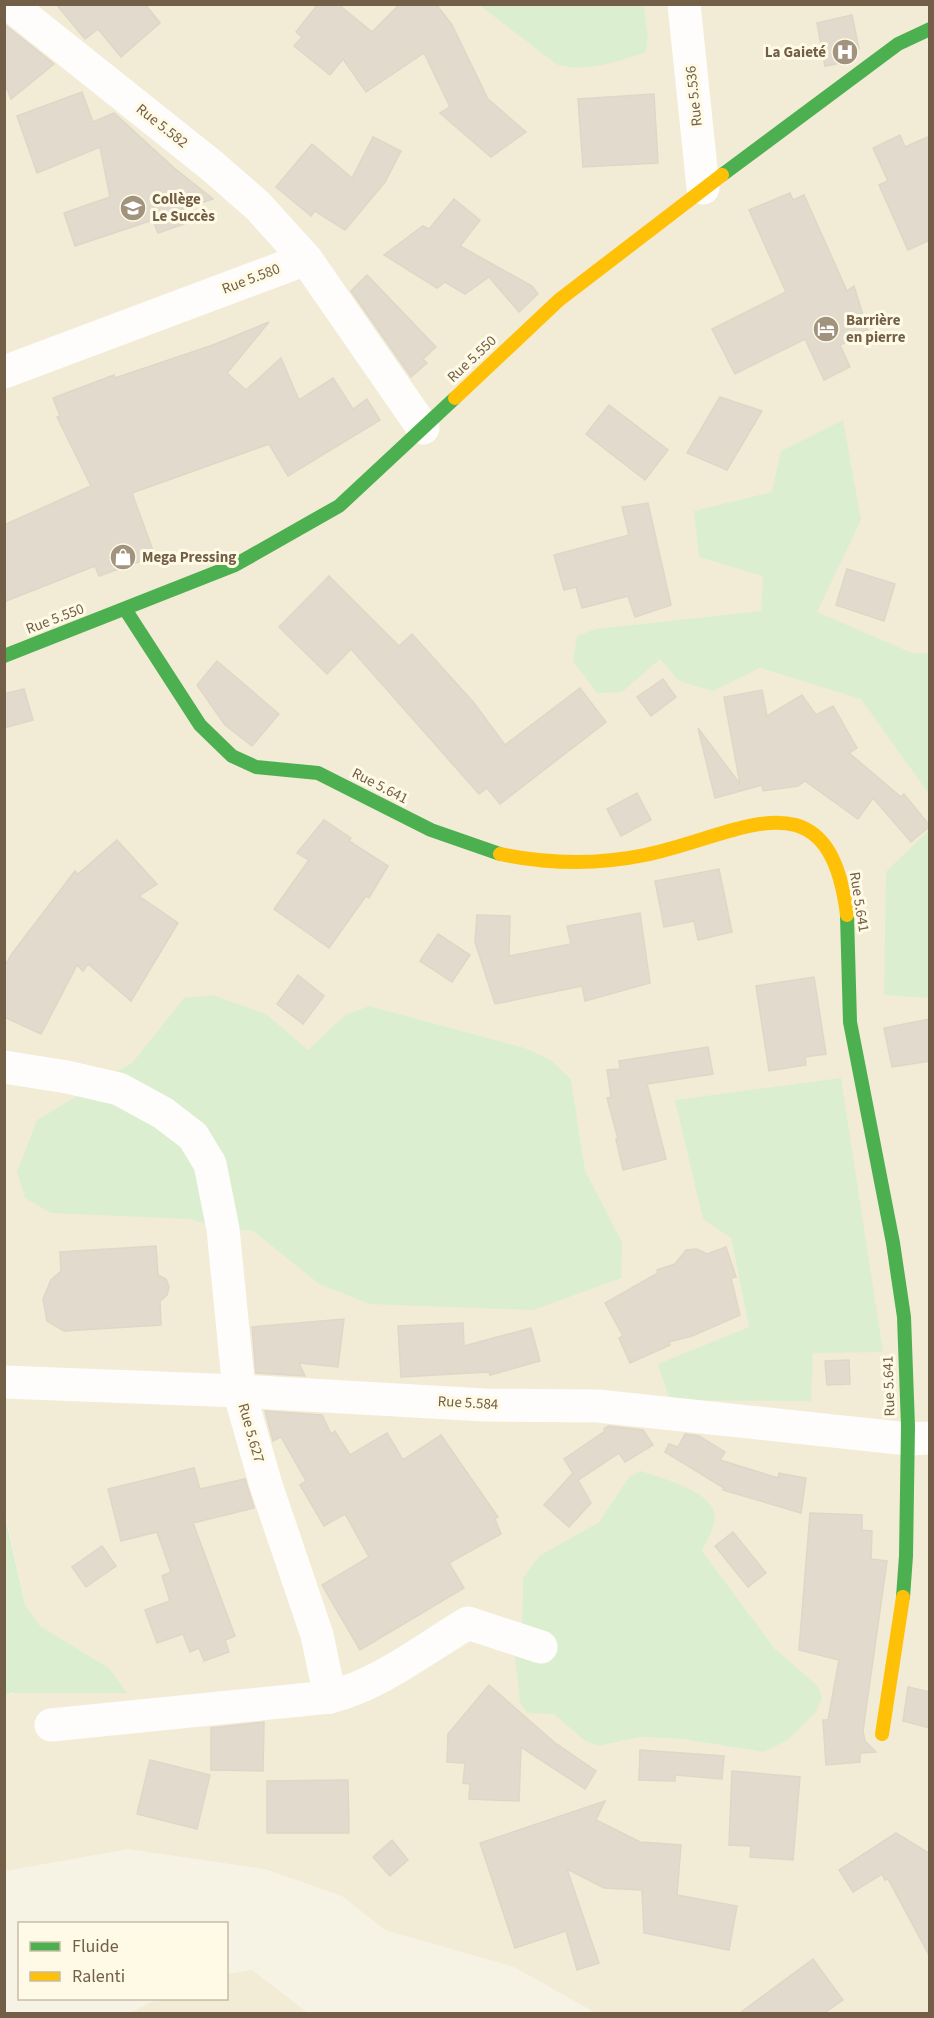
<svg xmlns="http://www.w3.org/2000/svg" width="934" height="2018" font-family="'Source Sans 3',sans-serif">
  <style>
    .residential { fill: #f2ebd5; fill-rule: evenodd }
    .green { fill: #dceed0 }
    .building { fill: #e2dbcd; stroke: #ded7c8; stroke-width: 1.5 }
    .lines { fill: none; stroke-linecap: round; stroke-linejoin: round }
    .street { stroke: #fefdfb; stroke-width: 33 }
    .fast { stroke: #4caf50; stroke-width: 14 }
    .slow { stroke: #ffc107; stroke-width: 14 }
    .labels { text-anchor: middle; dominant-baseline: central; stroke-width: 6; stroke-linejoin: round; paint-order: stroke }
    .poi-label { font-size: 15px; font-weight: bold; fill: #735f47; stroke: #fffae5; text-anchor: start }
    .street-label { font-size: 15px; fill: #735f47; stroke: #fffae5 }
  </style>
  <rect width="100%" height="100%" fill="#f6f3e5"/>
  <g class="residential">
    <path d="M5,5H479L556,64L648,38L644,5H929V2013H596L514,1967L385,1930L342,1896L265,1869L128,1849L5,1871V1696L109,1668L40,1626L25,1605L5,1511ZM369,1006L525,1048L551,1060L571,1079L585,1170L622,1242L319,1284L253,1231L223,1229L189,1219L37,1120L133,1062L266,1014L308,1050L345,1015ZM731,1238L813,1353L810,1401L659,1364L749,1327ZM629,1477L715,1520L702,1551L775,1649L818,1686L815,1713L789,1739L764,1752L682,1739L640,1737L598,1746L585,1741L554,1714L514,1648L522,1621L523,1578L539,1556L599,1522Z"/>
    <path d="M252,1970L308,2013H130L157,1999L226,1998L227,1974Z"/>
  </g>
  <g class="green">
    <path d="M479,5H644L648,38L646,52C619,61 583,74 556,64Z"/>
    <path d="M843,420L861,520L817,612L912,653H929V794L861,699L760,668L713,691L679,681L660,659L622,692L597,693L573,661L577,636L596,629L761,611L763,576L699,557L694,511L772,492L781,451Z"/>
    <path d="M929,830V998L884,995L886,872Z"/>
    <path d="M212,995L266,1014L308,1050L345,1015L369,1006L525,1048L551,1060L571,1079L585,1170L622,1242L621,1278L533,1310L370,1304L319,1284L253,1231L223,1229L189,1219L51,1213L25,1198L17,1172L37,1120L133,1062L184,998Z"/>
    <path d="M841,1078L883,1352L813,1353L811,1401L670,1400L658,1364L749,1327L731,1238L703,1219L675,1100Z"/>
    <path d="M641,1471C660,1478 719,1492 715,1520C713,1530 706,1542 702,1551L775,1649L818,1686L822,1699L815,1713L789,1739L764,1752L682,1739L640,1737L598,1746L585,1741L554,1714L527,1713L520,1702L514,1648L522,1621L523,1578L539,1556L599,1522L629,1477Z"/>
    <path d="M4,1511L25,1605L40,1626L109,1668L127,1693H11L5,1696Z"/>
  </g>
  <g class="building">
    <path d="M56,4H145L160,23L121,57L98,29L85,39Z"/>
    <path d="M318,4H338L372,32L400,4H436L452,25L488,99L526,132L491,157L440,113L450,107L424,53L366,92L343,59L330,75L294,46L302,37L296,32Z"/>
    <path d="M852,15L859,49L841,63L825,66L817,23Z"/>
    <path d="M4,24L54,64L11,99L4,81Z"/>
    <path d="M82,92L93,122L114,113L173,167L213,199L179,210L184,224L158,233L153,220L75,246L64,213L110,197L100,147L37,173L17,116Z"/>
    <path d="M654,94L658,163L583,167L578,99Z"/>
    <path d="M900,135L905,147L930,136V240L908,250L879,185L888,181L873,148Z"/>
    <path d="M373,137L401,151L385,182L345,230L315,211L311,216L276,187L312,144L352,178Z"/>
    <path d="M790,193L793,200L804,195L847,291L854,286L868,331L840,345L850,367L824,380L805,339L735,374L712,329L786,292L749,210Z"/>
    <path d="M454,199L480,220L460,246L532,286L538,294L519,312L489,277L465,294L445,282L437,288L384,255L423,226L429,229Z"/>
    <path d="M367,275L436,347L423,359L427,363L411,377L351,291Z"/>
    <path d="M269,322L227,373L246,390L281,358L299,400L333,378L353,409L367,399L380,420L288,476L269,444L132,493L155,556L99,576L95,566L4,602V525L91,486L57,417L60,416L53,398L114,375L115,378L213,345Z"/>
    <path d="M720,397L762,411L727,470L687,453Z"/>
    <path d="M609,405L668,450L645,480L586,434Z"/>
    <path d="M648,503L671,605L635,617L628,596L582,608L576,587L564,590L554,555L629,535L622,507Z"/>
    <path d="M847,569L895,584L884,621L836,605Z"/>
    <path d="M329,576L399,646L412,634L474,703L505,745L580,688L606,722L500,804L487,788L479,794L351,649L327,674L279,627Z"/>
    <path d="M217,661L279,714L252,746L225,725L197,685Z"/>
    <path d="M663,679L676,697L651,716L637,697Z"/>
    <path d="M24,689L33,720L4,728V694Z"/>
    <path d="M762,690L767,716L802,695L816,715L833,706L857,748L849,753L901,797L904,794L930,826L911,842L873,798L858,819L805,781L798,786L763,791L762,785L715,798L698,728L740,784L724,697Z"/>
    <path d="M637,793L651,820L621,836L607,809Z"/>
    <path d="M324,820L351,838L349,841L388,866L369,898L366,896L329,948L274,909L309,860L297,853Z"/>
    <path d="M117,840L157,884L139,896L178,923L131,1001L88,964L83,971L77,965L41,1034L4,1017V968L11,955L75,871L78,874Z"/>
    <path d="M719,869L732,932L698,940L694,921L664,927L655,881Z"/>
    <path d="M640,913L650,983L585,1001L582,986L495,1004L475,942L477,915L510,916L509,956L571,944L567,926Z"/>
    <path d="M438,934L470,955L452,982L420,961Z"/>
    <path d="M298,975L324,996L303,1024L277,1004Z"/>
    <path d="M814,977L826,1054L805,1057L806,1065L769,1071L756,986Z"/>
    <path d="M930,1019V1061L892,1067L884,1028Z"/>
    <path d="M708,1047L713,1074L647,1084L666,1159L623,1170L616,1139H618L607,1098L611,1097L607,1070L620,1069L619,1061Z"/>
    <path d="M156,1246L158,1275L166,1279L169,1287L167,1295L160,1301L161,1325L64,1331L47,1321L43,1299L51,1280L61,1271L60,1252Z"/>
    <path d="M726,1247L736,1277L731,1278L740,1315L692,1336L669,1342L670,1345L630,1363L619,1338L623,1336L605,1303L658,1273L657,1270L675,1264L686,1250L697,1249L707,1254Z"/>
    <path d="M344,1319L338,1367L299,1363L305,1376L256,1373L252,1327Z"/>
    <path d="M463,1323L464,1346L531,1328L540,1361L490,1375L489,1372L401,1377L398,1326Z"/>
    <path d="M849,1360L850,1384L827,1385L825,1361Z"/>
    <path d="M265,1411L322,1415L331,1434L335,1431L350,1455L387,1433L403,1460L441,1435L498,1517L495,1519L501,1534L449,1563L464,1588L360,1650L322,1585L369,1557L345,1514L324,1526L300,1485L306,1481L281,1437L273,1441Z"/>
    <path d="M608,1426L643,1430L653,1445L625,1462L619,1453L578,1480L591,1503L569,1527L544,1505L573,1473L564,1459L605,1431L604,1429Z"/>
    <path d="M685,1434L699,1436L725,1452L720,1460L778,1478L779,1473L806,1478L801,1513L723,1490L724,1488L665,1452L669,1444L678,1447Z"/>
    <path d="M194,1468L200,1489L245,1479L254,1508L193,1523L235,1636L225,1640L229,1652L204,1661L199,1648L190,1652L183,1634L157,1643L145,1610L170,1601L162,1576L171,1572L157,1532L121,1541L108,1489Z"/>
    <path d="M810,1513L862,1515V1530L872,1531L871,1559L887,1561L863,1731L865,1741L876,1752L860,1753V1762L826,1765L823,1720H828L839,1660L799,1650Z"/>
    <path d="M733,1532L766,1573L748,1587L715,1546Z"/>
    <path d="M102,1546L116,1566L86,1587L72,1567Z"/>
    <path d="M489,1685L554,1742L596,1771L585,1789L521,1747L519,1801L469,1799L470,1784L463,1783L465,1763L447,1762L448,1734Z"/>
    <path d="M908,1687L930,1692V1728L903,1721Z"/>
    <path d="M264,1722L263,1771L211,1770V1728Z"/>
    <path d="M640,1750L724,1756L722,1779L675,1775V1781L639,1780Z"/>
    <path d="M150,1760L210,1775L197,1829L137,1814Z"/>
    <path d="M732,1771L800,1777L793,1860L750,1857L751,1846L729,1845Z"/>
    <path d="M348,1780L349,1833H267V1781Z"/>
    <path d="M605,1801L596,1820L640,1842L681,1845L677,1895L737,1906L729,1950L644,1933L642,1890L604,1888L567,1869L599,1963L577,1970L566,1931L515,1948L480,1843Z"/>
    <path d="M896,1833L930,1854V1957L888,1879L885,1880L882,1874L853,1892L839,1870Z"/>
    <path d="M392,1840L408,1860L390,1876L373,1857Z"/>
    <path d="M813,1959L843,2000L824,2013H740Z"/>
  </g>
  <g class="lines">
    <g class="street">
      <path d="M9,4L211,165L258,206L306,259"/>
      <path d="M684,4L703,188"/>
      <path d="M4,372L306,259L423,428"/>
      <path d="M4,1067L67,1077L119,1089L163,1113L193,1136L210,1164L223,1229L239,1391L266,1485L317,1635L330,1697C379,1685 424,1649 468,1623L541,1647"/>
      <path d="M4,1382L239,1391L485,1405L598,1406L908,1439L930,1438"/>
      <path d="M51,1725L330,1697"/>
    </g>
    <g class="fast">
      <path d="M722,175L898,44L930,29"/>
      <path d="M125,609L200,725L232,756L256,767L318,773L431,830L500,854"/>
      <path d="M4,656L235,565L339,506L455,398"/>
      <path d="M847,915L850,1022L893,1243L904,1317L908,1426L906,1556L903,1597"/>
    </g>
    <g class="slow">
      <path d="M455,398L559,300L722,175"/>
      <path d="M500,854C548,864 596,865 645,855C738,836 829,768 847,915"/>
      <path d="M882,1734L903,1597"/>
    </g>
  </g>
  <defs>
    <symbol id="hospital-disc" viewBox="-11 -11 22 22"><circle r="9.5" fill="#a1937e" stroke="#fffae5"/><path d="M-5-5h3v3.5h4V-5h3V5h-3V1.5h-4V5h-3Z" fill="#fff"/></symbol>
    <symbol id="school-disc" viewBox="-11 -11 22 22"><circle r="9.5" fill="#a1937e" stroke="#fffae5"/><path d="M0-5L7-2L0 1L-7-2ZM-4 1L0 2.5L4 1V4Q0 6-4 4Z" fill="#fff"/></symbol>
    <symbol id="hotel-disc" viewBox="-11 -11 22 22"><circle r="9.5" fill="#a1937e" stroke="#fffae5"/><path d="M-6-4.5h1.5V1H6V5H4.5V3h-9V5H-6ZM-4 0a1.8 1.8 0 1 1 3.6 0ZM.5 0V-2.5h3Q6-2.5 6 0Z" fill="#fff"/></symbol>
    <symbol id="shop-disc" viewBox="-11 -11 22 22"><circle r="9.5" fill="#a1937e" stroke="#fffae5"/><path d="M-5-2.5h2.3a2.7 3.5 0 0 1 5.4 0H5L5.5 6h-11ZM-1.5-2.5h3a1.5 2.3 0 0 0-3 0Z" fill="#fff"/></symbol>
  </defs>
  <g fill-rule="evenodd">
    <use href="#hospital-disc" x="830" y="37" width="30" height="30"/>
    <use href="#school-disc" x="118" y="193" width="30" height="30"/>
    <use href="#hotel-disc" x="811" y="314" width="30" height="30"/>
    <use href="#shop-disc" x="108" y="542" width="30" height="30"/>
  </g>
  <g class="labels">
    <g class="poi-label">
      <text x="826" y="52" text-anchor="end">La Gaieté</text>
      <text x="152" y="199">Collège<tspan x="152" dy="17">Le Succès</tspan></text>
      <text x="846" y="320">Barrière<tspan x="846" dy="17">en pierre</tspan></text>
      <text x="142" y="557">Mega Pressing</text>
    </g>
    <g class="street-label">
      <text transform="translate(694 96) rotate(-96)">Rue 5.536</text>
      <text transform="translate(162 126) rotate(38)">Rue 5.582</text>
      <text transform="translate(251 279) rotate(-21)">Rue 5.580</text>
      <text transform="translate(472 359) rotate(-43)">Rue 5.550</text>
      <text transform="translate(55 619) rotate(-21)">Rue 5.550</text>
      <text transform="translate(380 786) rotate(27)">Rue 5.641</text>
      <text transform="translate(859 902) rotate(81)">Rue 5.641</text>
      <text transform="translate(889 1386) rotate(-92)">Rue 5.641</text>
      <text transform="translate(468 1403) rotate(3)">Rue 5.584</text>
      <text transform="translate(251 1433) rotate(74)">Rue 5.627</text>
    </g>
  </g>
  <rect width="934" height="2018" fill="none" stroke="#735f47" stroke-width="12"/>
  <rect x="18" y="1922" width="210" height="78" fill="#fffae5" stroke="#c7bca6" stroke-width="1.5"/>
  <rect x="30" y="1942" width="30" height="9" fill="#4caf50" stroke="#c7bca6" stroke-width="1.5"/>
  <text x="72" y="1952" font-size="18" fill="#735f47">Fluide</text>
  <rect x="30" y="1972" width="30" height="9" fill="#ffc107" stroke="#c7bca6" stroke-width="1.5"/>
  <text x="72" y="1982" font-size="18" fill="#735f47">Ralenti</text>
</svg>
